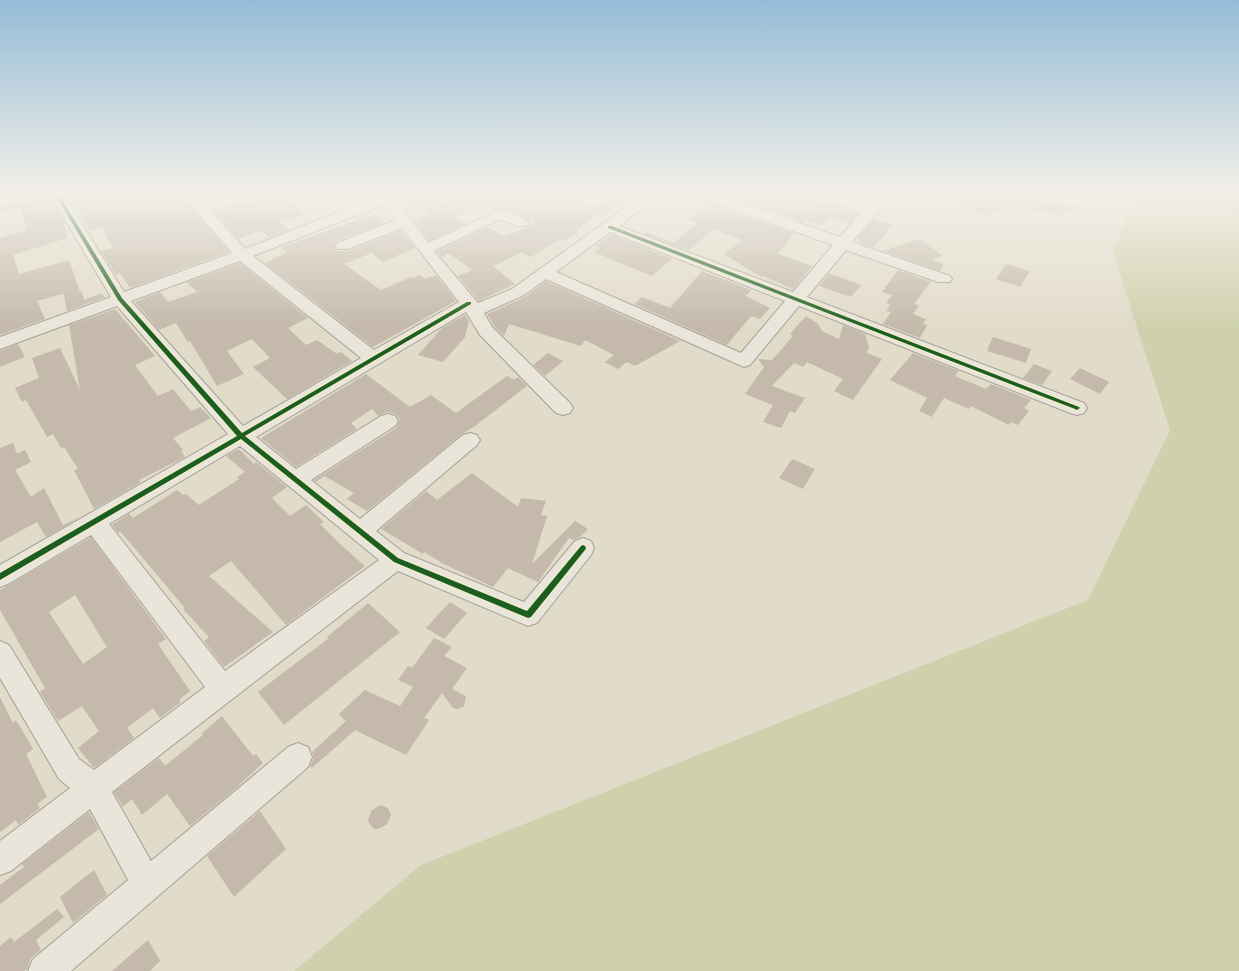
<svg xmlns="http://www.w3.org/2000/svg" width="1239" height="971" font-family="'IBM Plex Serif',serif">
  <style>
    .green { fill: #ced1ac }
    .building { fill: #c4b9aa; fill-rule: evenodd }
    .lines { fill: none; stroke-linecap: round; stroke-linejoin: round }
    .minor-casing { stroke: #a59f93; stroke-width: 2 }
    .minor { fill: #e9e5da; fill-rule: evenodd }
    .cycleway-casing { stroke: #f3eace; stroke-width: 3 }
    .cycleway { fill: #1b5e20; fill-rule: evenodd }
  </style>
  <rect width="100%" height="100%" fill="#e1dbc9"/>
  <path class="green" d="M1136,193H1239V971H294L421,865L1088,600L1170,430L1113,252Z"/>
  <g class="building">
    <path d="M44,193H46L52,211L57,209L65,224L64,225L68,238L13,255L19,274L69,260L80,292L82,291L84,300L99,294H102L105,297L67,311L64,295L62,294L37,301L45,319L0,335V238L27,230L21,207L0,212V208L40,198Z"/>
    <path d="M69,193H179L229,252L130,288L120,273L116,275L101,251L113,248L102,227L90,230Z"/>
    <path d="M199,193H233L206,202Z"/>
    <path d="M264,193H286L305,214L279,222L289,230L269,237L261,230L239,239L214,212L261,198Z"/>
    <path d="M412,193H424L442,201L457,193H525L536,200L546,193H592L582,203L586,208L597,207L613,193H638L604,216L599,214L576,230L579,231L565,241L561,239L531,257L522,252L493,266L515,284L479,301L458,276L473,270L448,253L442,257L437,252L488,227L504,236L527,228L536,222L504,209L496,210L480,203L454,217L465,224L429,241L414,221L429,213L400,200Z"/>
    <path d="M746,193H809L812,198L858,214L850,223L830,216L820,225L805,220L803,222L743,201Z"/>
    <path d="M954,193H1037L1040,198L1072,209L1059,216L1046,211L1042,213L1016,202L986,216L963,204L960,202L961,199Z"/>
    <path d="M711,204L794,233L778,254L812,266L793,289L763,276L761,277L724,254L742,240L714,229L689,250L644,234L647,232L674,243L697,223L687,219Z"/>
    <path d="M377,213L385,223L337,241L334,247L338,251H349L401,230L415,248L383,262L372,253L344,264L381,290L411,277L412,278L420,275L425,279L436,275L456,301L373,347L265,263L287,252L281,247Z"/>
    <path d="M874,219L893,225L873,247L860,243L858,238Z"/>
    <path d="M611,234L672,259L652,276L594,252L600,248L595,246Z"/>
    <path d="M919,239L943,256L932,259L944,265L940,271L883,251Z"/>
    <path d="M240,263L308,318L288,328L306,345L317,340L337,354L341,352L352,361L287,399L253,367L270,358L252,339L227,351L244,374L217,386L190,341L188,342L176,323L159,330L135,302L160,292L168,302L197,292L187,282Z"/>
    <path d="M1006,264L1030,271L1020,287L996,279Z"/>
    <path d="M898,270L931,282L914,304L919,306L913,314L926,319L923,324L927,325L920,338L883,324L891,312L886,311L890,305L886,303L892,295L882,292Z"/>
    <path d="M702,271L751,290L746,296L770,308L760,319L751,316L727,345L634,304L642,297L670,308Z"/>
    <path d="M829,273L861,285L851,297L819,286Z"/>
    <path d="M546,281L680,341L635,366L627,362L618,369L605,362L614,355L585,340L581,346L509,324L504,336L494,326L487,314L525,297Z"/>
    <path d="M115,309L155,356L135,365L158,396L173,389L191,411L200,407L211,418L173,438L183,450L181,451L185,457L139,480L141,482L94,509L74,470L78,469L64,447L61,448L53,434L47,437L26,400L22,402L15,388L39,378L32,358L60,348L80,390L69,325Z"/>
    <path d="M465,315L469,321L465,337L443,362L418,355L442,328Z"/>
    <path d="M806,316L818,324L822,331L839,339L843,325L865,334L869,347L867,353L882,359L853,400L834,391L843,379L807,362L803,367L794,363L772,386L805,398L795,413L790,411L781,428L763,422L773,405L745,394L764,367L758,359L772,360L793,336L790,334Z"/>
    <path d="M993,337L1031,349L1026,363L987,351Z"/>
    <path d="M18,344L25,357L0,367V351Z"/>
    <path d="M548,353L563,361L545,376L533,365Z"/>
    <path d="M913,353L959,371L955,376L986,389L991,384L1031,400L1024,408L1029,411L1018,425L1011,422L1009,425L971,406L969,409L944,398L932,417L919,411L927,398L890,380Z"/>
    <path d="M1034,364L1052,371L1042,385L1023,378Z"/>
    <path d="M1080,368L1109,382L1100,394L1070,379Z"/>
    <path d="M366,374L410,407L431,395L456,413L507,376L514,380L518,377L527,386L475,426L462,434L367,511L347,499L354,493L324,476L316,482L314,480L396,428L400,420L396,414L387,412L378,416L372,409L351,423L357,429L296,467L261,438Z"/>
    <path d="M13,443L17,454L25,450L31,462L15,470L31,497L44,488L63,525L82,516L46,537L37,522L0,542V448Z"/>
    <path d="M239,449L254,464L256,462L287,487L272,498L290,516L306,505L324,522L320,524L342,546L365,566L286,625L231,561L209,576L273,632L224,667L204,641L209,637L183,609L185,608L120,531L118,533L112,525L129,514L133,518L177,490L183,495L186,494L199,505L239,479L237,477L245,472L226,456Z"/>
    <path d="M792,459L815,469L803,489L779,478Z"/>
    <path d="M472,473L518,507L521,498L546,501L541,515L547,516L532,564L575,521L588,529L580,537L573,540L569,538L538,582L508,568L493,587L444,564L424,552L423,554L381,529L426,491L437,500Z"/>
    <path d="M91,537L166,639L158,644L190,691L179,700L181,702L160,718L153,708L127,728L134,738L94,768L78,748L99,731L82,706L58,721L40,692L45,688L0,610V590ZM75,595L107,647L83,664L49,612Z"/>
    <path d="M450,602L467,613L444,639L426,628Z"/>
    <path d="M368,603L400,632L284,725L258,692L329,638L327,637Z"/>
    <path d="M434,638L452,647L444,656L467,668L452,689L466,696L464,706L458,709L453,708L442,693L424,718L429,720L406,755L355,730L312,768L310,766L314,758L312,752L346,721L339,714L365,690L400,706L413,687L398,680L408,666L412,668Z"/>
    <path d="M0,697L13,723L16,720L33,749L26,754L47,797L37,804L40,808L18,825L16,820L0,832Z"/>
    <path d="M222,716L253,756L256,754L263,763L236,788L190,826L167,794L142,815L132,799L123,807L114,792L159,758L165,766L203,735L202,733Z"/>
    <path d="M381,805L388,808L391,815L387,824L378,829H374L369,823L368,819L372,810Z"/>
    <path d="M260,811L286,849L234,897L207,856Z"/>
    <path d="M89,812L99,829L0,904V885L24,867L22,864Z"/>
    <path d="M94,870L107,895L73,923L60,897Z"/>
    <path d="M57,909L64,917L36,940L41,950L31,958L27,969L24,971H0V946L11,937L14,942Z"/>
    <path d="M148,940L160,961L150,971H112Z"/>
  </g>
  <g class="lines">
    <defs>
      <g id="minor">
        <path d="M18,193H42L40,196L0,206V198Z"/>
        <path d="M49,193H63L124,292L232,253L181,193H196L205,204L240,193H262L260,196L211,211L245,249L379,196L377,193H408L396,200L428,243L500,210L527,220L529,223L527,226H517L500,219L434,251L478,303L512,289L646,193H662L619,226L793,292L833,245L694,196L692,193H713L840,237L861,213L813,196L811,193H832L868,205L880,193H895L852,242L950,276L952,279L950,282H938L846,250L807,297L1084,403L1087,408L1084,413L1077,415L1070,413L799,306L750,365L744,367L546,279L524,295L484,313L492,327L570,403L573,408L570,413L563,415L556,413L480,335L466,312L256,437L296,469L381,416L388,414L395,416L398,421L395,426L311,480L360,519L463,435L470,433L477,435L480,440L477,445L376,531L404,553L524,602L575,541L583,538L591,541L594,548L591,555L537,623L528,626L398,571L112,792L151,861L288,747L298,743L308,747L312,757L308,767L71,971H28L33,959L128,880L90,809L11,871L0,875V841L70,788L59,779L0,678V641L9,645L79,759L94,770L205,687L91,535L8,584L0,587V565L228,434L117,306L0,349V337L111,297ZM385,204L396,220L338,243L335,246L338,249H348L402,228L459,302L374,350L253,256ZM610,232L785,301L741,353L556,272ZM240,261L361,358L243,426L131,301ZM240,446L379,560L225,671L109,524Z"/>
        <path d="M595,193H611L596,206H586L584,203Z"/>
        <path d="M928,193C939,193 953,191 960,200L953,204L930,196Z"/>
        <path d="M1039,193C1052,193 1071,192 1080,203L1078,206L1073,207L1041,196Z"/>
      </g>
    </defs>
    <use href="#minor" class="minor-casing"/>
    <use href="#minor" class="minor"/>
    <defs>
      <g id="cycleway">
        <path d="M54,193H58L122,298L242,433L467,302H471V304L245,436L398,558L527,611L581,546L583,545L585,546L586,548L585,550L531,617L528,618L394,562L241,439L0,580V573L237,436L118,300Z"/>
        <path d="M608,226H612L1079,407L1080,408L1077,410L1075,409L608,228Z"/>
      </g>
    </defs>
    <use href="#cycleway" class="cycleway-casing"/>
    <use href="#cycleway" class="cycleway"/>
  </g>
  <linearGradient id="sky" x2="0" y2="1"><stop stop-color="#93bbd6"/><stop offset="0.59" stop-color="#f2efe7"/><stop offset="1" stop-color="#f2efe7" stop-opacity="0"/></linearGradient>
  <rect width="1239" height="329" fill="url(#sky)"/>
</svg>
